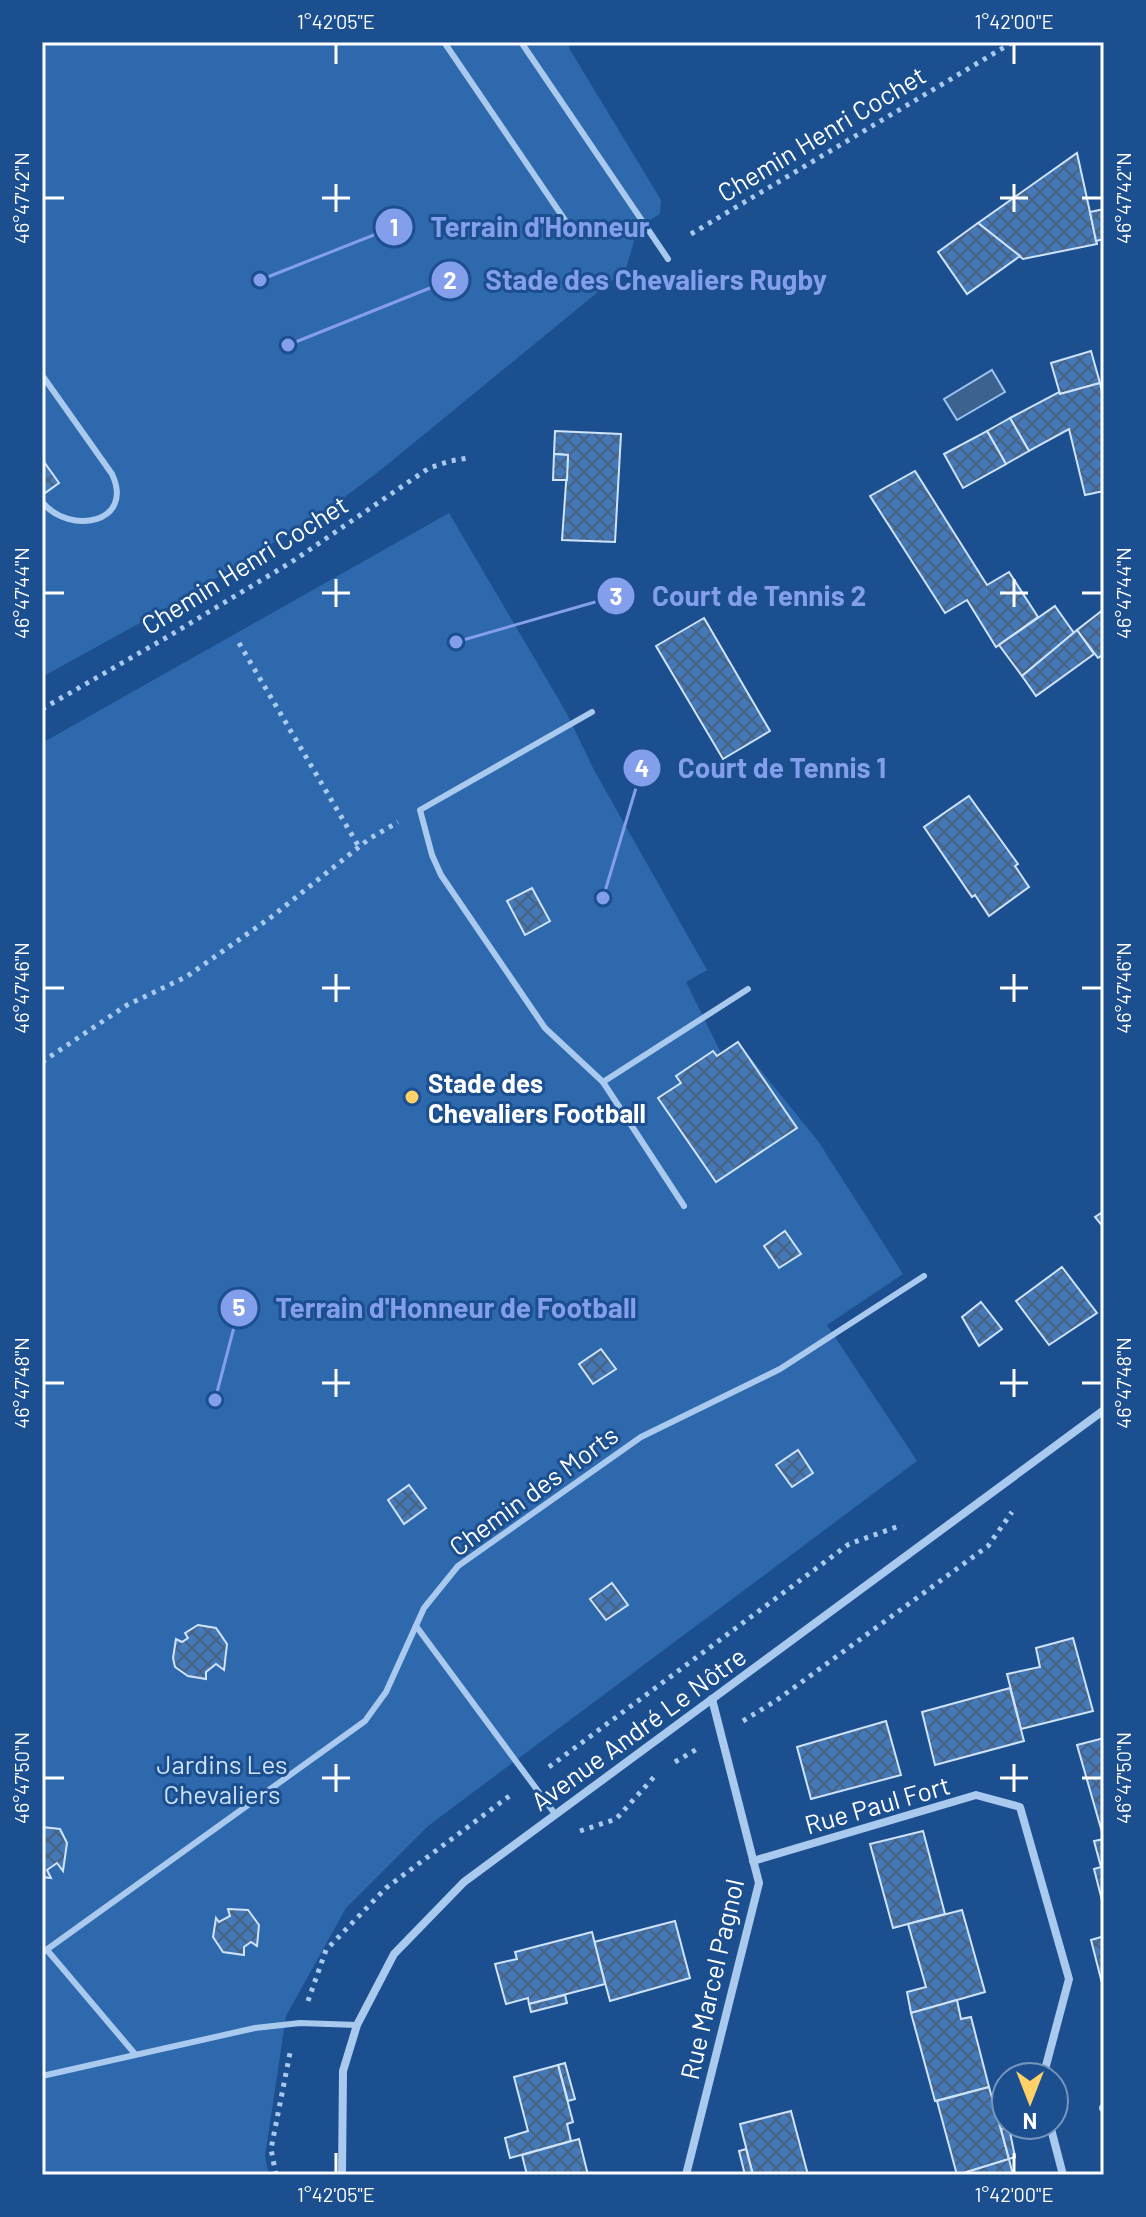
<svg xmlns="http://www.w3.org/2000/svg" width="1146" height="2217" font-family="Barlow,sans-serif">
  <style>
    .garden { fill: #2e69ad }
    .water { fill: #3c6290; stroke: #9cc4f0; stroke-width: 2 }
    .building { fill: url(#building-cross-hatch); stroke: #cfe3fa; stroke-width: 2 }
    .lines { fill: none; stroke-linecap: round; stroke-linejoin: round }
    .path { stroke: #a9c9ee; stroke-width: 5; stroke-dasharray: 4 6; stroke-linecap: butt }
    .service { stroke: #a9c9ee; stroke-width: 6 }
    .minor { stroke: #a9c9ee; stroke-width: 8 }
    .ticks { fill: none; stroke: #fff; stroke-width: 3 }
    .poi-dot { fill: #ffd166; stroke: #1b4f8f; stroke-width: 3 }
    .labels { text-anchor: middle; dominant-baseline: central; stroke-width: 6; stroke-linejoin: round; paint-order: stroke }
    .street-label { font-size: 26px; fill: #fff; stroke: #1b4f8f }
    .poi-label { font-size: 26px; font-weight: bold; fill: #fff; stroke: #1b4f8f; text-anchor: start }
    .park-label { font-size: 26px; fill: #cfe3fa; stroke: #1b4f8f }
    .leader { fill: none; stroke: #839eea; stroke-width: 3 }
    .callout-dot { fill: #839eea; stroke: #1b4f8f; stroke-width: 3 }
    .mark-label { font-size: 24px; text-anchor: middle; font-weight: bold; fill: #fff }
    .callout-label { font-size: 28px; text-anchor: middle; font-weight: bold; fill: #839eea; stroke: #1b4f8f; stroke-width: 6; stroke-linejoin: round; paint-order: stroke }
    .neatline { fill: none; stroke: #fff; stroke-width: 3 }
    .ticks-label { font-size: 20px; text-anchor: middle; fill: #fff }
  </style>
  <defs>
    <pattern id="building-cross-hatch" width="8" height="8" patternUnits="userSpaceOnUse" patternTransform="scale(2)"><rect width="8" height="8" fill="#4478b7"/><path d="M0 0l8 8M0 8l8-8" fill="none" stroke="#486282"/></pattern>
  </defs>
  <rect width="100%" height="100%" fill="#1b4f8f"/>
  <g class="garden">
    <path d="M42,42H571L569,48L661,200L660,214L638,227L626,269L382,469L330,508L167,608L42,677Z"/>
    <path d="M449,513L566,712L594,770L707,970L686,982L721,1053L738,1042L818,1141L903,1274L827,1325L917,1461L428,1826L346,1908L286,2016L265,2156L269,2175H42V743Z"/>
  </g>
  <path class="water" d="M992,370L1005,392L957,420L944,399Z"/>
  <g class="building">
    <path d="M1077,153L1097,244L1023,259L978,223Z"/>
    <path d="M1104,209V239L1096,241L1090,212Z"/>
    <path d="M978,223L1020,256L967,294L938,252Z"/>
    <path d="M1091,351L1100,383L1060,394L1051,363Z"/>
    <path d="M1100,383L1104,400V491L1085,495L1069,429L1029,451L1010,418L1059,392L1060,394Z"/>
    <path d="M1010,418L1029,451L1006,464L987,431Z"/>
    <path d="M555,431L621,434L615,542L562,540L568,455L554,454Z"/>
    <path d="M987,431L1006,464L963,488L944,454Z"/>
    <path d="M554,454L568,455L567,480H553Z"/>
    <path d="M42,459L59,483L45,493L42,489Z"/>
    <path d="M915,471L987,585L1009,572L1038,617L996,647L967,600L945,613L870,496Z"/>
    <path d="M1055,606L1074,633L1022,676L999,645Z"/>
    <path d="M1104,609V654L1098,658L1077,630Z"/>
    <path d="M704,618L770,731L723,759L656,646Z"/>
    <path d="M1077,630L1094,654L1036,696L1022,676Z"/>
    <path d="M969,796L1018,864L1015,866L1029,887L989,916L975,895L972,897L924,827Z"/>
    <path d="M532,888L550,921L525,935L507,901Z"/>
    <path d="M738,1042L797,1128L716,1182L658,1098L681,1083L676,1076L713,1051L717,1056Z"/>
    <path d="M1104,1211V1228L1095,1217Z"/>
    <path d="M785,1231L801,1254L779,1268L764,1246Z"/>
    <path d="M1062,1267L1097,1313L1049,1345L1016,1301Z"/>
    <path d="M981,1302L1002,1329L979,1346L962,1317Z"/>
    <path d="M601,1349L616,1369L593,1384L579,1364Z"/>
    <path d="M798,1450L813,1473L792,1487L776,1465Z"/>
    <path d="M409,1485L426,1508L404,1524L388,1500Z"/>
    <path d="M612,1583L628,1605L606,1620L590,1599Z"/>
    <path d="M198,1625L216,1628L227,1644L224,1670L216,1664L206,1672V1679L188,1676L175,1667L173,1658L176,1639L182,1642L188,1638L185,1633Z"/>
    <path d="M1073,1638L1093,1711L1021,1729L1007,1674L1040,1667L1036,1648Z"/>
    <path d="M1010,1688L1024,1741L935,1765L922,1712Z"/>
    <path d="M886,1721L901,1775L811,1799L797,1747Z"/>
    <path d="M1104,1738V1839L1077,1745Z"/>
    <path d="M42,1827L60,1829L67,1843L63,1871L57,1863L47,1870L51,1878L42,1877Z"/>
    <path d="M923,1831L945,1914L893,1928L870,1844Z"/>
    <path d="M1104,1839V1908L1094,1869L1101,1867L1094,1841Z"/>
    <path d="M228,1909L248,1910L259,1925L257,1946L251,1942L244,1947V1955L223,1952L213,1937L216,1918L219,1922L230,1916Z"/>
    <path d="M962,1910L985,1992L911,2013L907,1992L926,1987L908,1924Z"/>
    <path d="M675,1921L690,1978L610,2001L594,1942Z"/>
    <path d="M592,1932L605,1984L529,2004L528,1998L506,2004L495,1964L517,1959L515,1952Z"/>
    <path d="M1104,1936V1991L1091,1940Z"/>
    <path d="M565,1995L567,2003L531,2012L529,2004Z"/>
    <path d="M957,2000L961,2019L971,2017L989,2087L935,2101L911,2013Z"/>
    <path d="M565,2063L575,2099L568,2101L558,2065Z"/>
    <path d="M558,2065L573,2122L567,2124L571,2141L510,2158L505,2138L528,2131L514,2077Z"/>
    <path d="M989,2087L1009,2159L957,2175L937,2101Z"/>
    <path d="M791,2111L808,2175H753L740,2124Z"/>
    <path d="M1009,2127L1015,2157L1009,2159L1001,2129Z"/>
    <path d="M579,2139L588,2175H527L522,2155Z"/>
    <path d="M746,2149L753,2175H745L739,2151Z"/>
    <path d="M1009,2159L1013,2175H957Z"/>
  </g>
  <g class="lines">
    <g class="path">
      <path d="M691,234L1013,42"/>
      <path d="M239,643L359,847"/>
      <path d="M42,709L169,636L293,561L429,468L450,461L468,458"/>
      <path d="M42,1062L127,1005L186,977L270,918L369,839L398,822"/>
      <path d="M743,1721L777,1700L988,1546L1012,1512"/>
      <path d="M675,1762L697,1749"/>
      <path d="M549,1767L849,1544L902,1525"/>
      <path d="M580,1831L616,1819L654,1777"/>
      <path d="M308,2001L326,1950L386,1888L512,1794"/>
      <path d="M276,2175L271,2149L291,2048"/>
    </g>
    <g class="service">
      <path d="M444,42L573,232"/>
      <path d="M521,42L668,259"/>
      <path d="M42,375L112,474C135,523 70,536 42,502"/>
      <path d="M592,712L420,810L432,855L441,875L545,1028L603,1082"/>
      <path d="M684,1206L603,1082L748,989"/>
      <path d="M416,1626L555,1814"/>
      <path d="M47,1950L135,2054"/>
      <path d="M42,1953L365,1721L386,1692L424,1608L458,1566L641,1437L780,1369L924,1276"/>
      <path d="M42,2076L255,2028L300,2023L357,2025"/>
    </g>
    <g class="minor">
      <path d="M753,1861L976,1795L1020,1807L1069,1979L1043,2077"/>
      <path d="M1103,2108H1104"/>
      <path d="M1050,2125L1063,2175"/>
      <path d="M342,2175L343,2071L357,2025L394,1954L464,1882L1104,1410"/>
      <path d="M686,2175L759,1883L712,1699"/>
    </g>
  </g>
  <path class="ticks" d="M336,44V64M1014,44V64M336,184V212M1014,184V212M44,198H64M322,198H350M1000,198H1028M1082,198H1102M336,579V607M1014,579V607M44,593H64M322,593H350M1000,593H1028M1082,593H1102M336,974V1002M1014,974V1002M44,988H64M322,988H350M1000,988H1028M1082,988H1102M336,1369V1397M1014,1369V1397M44,1383H64M322,1383H350M1000,1383H1028M1082,1383H1102M336,1764V1792M1014,1764V1792M44,1778H64M322,1778H350M1000,1778H1028M1082,1778H1102M336,2153V2173M1014,2153V2173"/>
  <circle class="poi-dot" cx="412" cy="1097" r="8"/>
  <g class="labels">
    <g class="street-label">
      <text transform="translate(821 133) rotate(-31)">Chemin Henri Cochet</text>
      <text transform="translate(244 564) rotate(-32)">Chemin Henri Cochet</text>
      <text transform="translate(533 1490) rotate(-36)">Chemin des Morts</text>
      <text transform="translate(638 1728) rotate(-36)">Avenue André Le Nôtre</text>
      <text transform="translate(877 1804) rotate(-16)">Rue Paul Fort</text>
      <text transform="translate(711 1979) rotate(-77)">Rue Marcel Pagnol</text>
    </g>
    <g class="poi-label">
      <text x="428" y="1082">Stade des<tspan x="428" dy="30">Chevaliers Football</tspan></text>
    </g>
    <g class="park-label">
      <text x="222" y="1763">Jardins Les<tspan x="222" dy="30">Chevaliers</tspan></text>
    </g>
  </g>
  <path class="leader" d="M260 280L394 227M288 345L450 280M456 642L616 596M603 898L642 768M215 1400L239 1308"/>
  <g class="callout-dot">
    <circle cx="260" cy="280" r="8"/>
    <circle cx="288" cy="345" r="8"/>
    <circle cx="456" cy="642" r="8"/>
    <circle cx="603" cy="898" r="8"/>
    <circle cx="215" cy="1400" r="8"/>
    <circle cx="394" cy="227" r="20"/>
    <circle cx="450" cy="280" r="20"/>
    <circle cx="616" cy="596" r="20"/>
    <circle cx="642" cy="768" r="20"/>
    <circle cx="239" cy="1308" r="20"/>
  </g>
  <g class="mark-label">
    <text x="394" y="236">1</text>
    <text x="450" y="289">2</text>
    <text x="616" y="605">3</text>
    <text x="642" y="777">4</text>
    <text x="239" y="1316">5</text>
  </g>
  <g class="callout-label">
    <text x="540" y="237">Terrain d'Honneur</text>
    <text x="656" y="290">Stade des Chevaliers Rugby</text>
    <text x="759" y="606">Court de Tennis 2</text>
    <text x="782" y="778">Court de Tennis 1</text>
    <text x="456" y="1318">Terrain d'Honneur de Football</text>
  </g>
  <rect width="1146" height="2217" fill="none" stroke="#1b4f8f" stroke-width="88"/>
  <g transform="translate(1030 2101) rotate(180)"><circle r="38" fill="#1b4f8f" stroke="#7695bc" stroke-width="2"/>
  <path d="M0-6L14 30L0 20L-14 30Z" fill="#ffd166"/>
  <text y="-12" font-size="22" font-weight="bold" text-anchor="middle" fill="#ffffff">N</text>
  </g>
  <rect x="44" y="44" width="1058" height="2129" class="neatline"/>
  <g class="ticks-label">
    <text x="336" y="29">1°42'05"E</text>
    <text x="1014" y="29">1°42'00"E</text>
    <text transform="translate(1124 198) rotate(-90)" y="7">46°47'42"N</text>
    <text transform="translate(22 198) rotate(-90)" y="7">46°47'42"N</text>
    <text transform="translate(1124 593) rotate(-90)" y="7">46°47'44"N</text>
    <text transform="translate(22 593) rotate(-90)" y="7">46°47'44"N</text>
    <text transform="translate(1124 988) rotate(-90)" y="7">46°47'46"N</text>
    <text transform="translate(22 988) rotate(-90)" y="7">46°47'46"N</text>
    <text transform="translate(1124 1383) rotate(-90)" y="7">46°47'48"N</text>
    <text transform="translate(22 1383) rotate(-90)" y="7">46°47'48"N</text>
    <text transform="translate(1124 1778) rotate(-90)" y="7">46°47'50"N</text>
    <text transform="translate(22 1778) rotate(-90)" y="7">46°47'50"N</text>
    <text x="336" y="2202">1°42'05"E</text>
    <text x="1014" y="2202">1°42'00"E</text>
  </g>
</svg>
